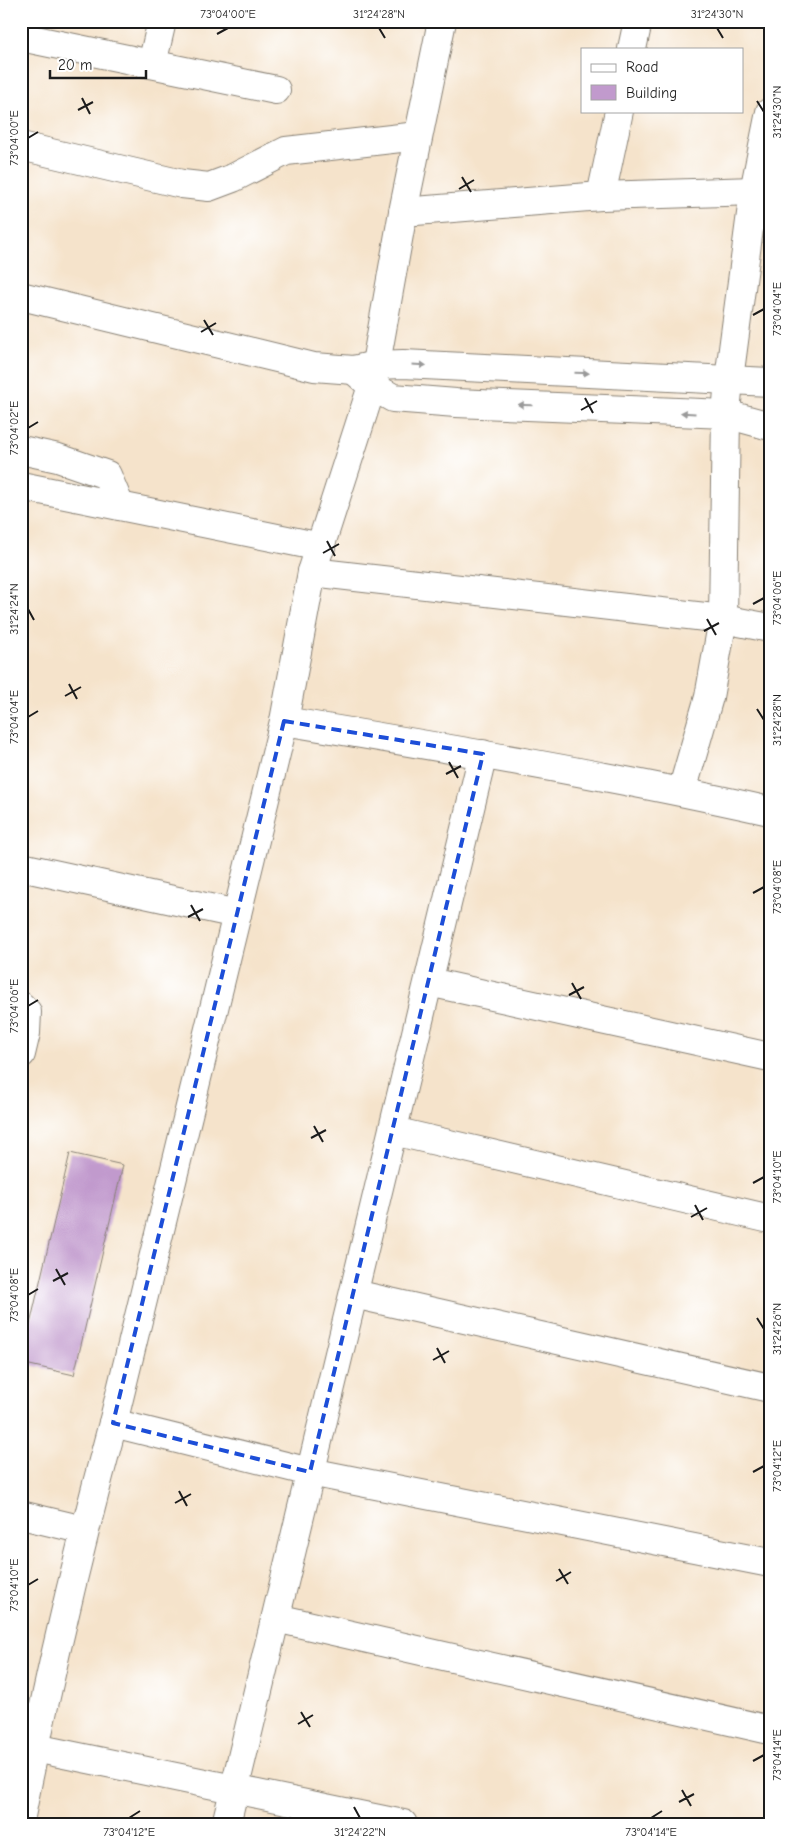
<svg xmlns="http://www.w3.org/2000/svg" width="791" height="1845" font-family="'Comic Neue',sans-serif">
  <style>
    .building { fill: #c19acd }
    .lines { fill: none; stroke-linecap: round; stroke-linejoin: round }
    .minor-casing { stroke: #888074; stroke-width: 30 }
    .tertiary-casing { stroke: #888074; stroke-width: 30 }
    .minor { stroke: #fff; stroke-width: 28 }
    .tertiary { stroke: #fff; stroke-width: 28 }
    .oneway { fill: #999 }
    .marked { fill: none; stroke: #1d4ed8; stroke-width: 4; stroke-dasharray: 10 6; stroke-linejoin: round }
    .ticks { fill: none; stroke: #1c1c1c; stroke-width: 2 }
    .neatline { fill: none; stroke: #1c1c1c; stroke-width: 2 }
    .ticks-label { font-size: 12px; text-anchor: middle; fill: #1c1c1c }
  </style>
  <rect width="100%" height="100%" fill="#fff"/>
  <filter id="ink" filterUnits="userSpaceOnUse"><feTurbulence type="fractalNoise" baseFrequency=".02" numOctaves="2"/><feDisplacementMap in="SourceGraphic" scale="10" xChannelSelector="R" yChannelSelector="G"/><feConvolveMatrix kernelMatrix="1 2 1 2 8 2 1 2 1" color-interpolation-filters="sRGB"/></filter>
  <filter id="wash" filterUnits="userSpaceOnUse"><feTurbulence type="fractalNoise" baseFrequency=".0096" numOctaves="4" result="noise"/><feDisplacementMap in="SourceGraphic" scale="20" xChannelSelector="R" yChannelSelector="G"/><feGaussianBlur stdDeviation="1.12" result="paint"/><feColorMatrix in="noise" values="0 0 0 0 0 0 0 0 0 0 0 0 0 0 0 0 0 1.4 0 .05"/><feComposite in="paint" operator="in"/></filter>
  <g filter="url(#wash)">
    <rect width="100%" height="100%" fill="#f5e3cb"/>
    <g id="blocks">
      <path class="building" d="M70,1153L123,1165L74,1375L21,1363Z"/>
    </g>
  </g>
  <g filter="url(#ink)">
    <use href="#blocks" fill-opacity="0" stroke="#888074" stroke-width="1"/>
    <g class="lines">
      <defs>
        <g id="minor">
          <path d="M21,37L276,90"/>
          <path d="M632,49L638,21"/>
          <path d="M152,64L162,21"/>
          <path d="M21,146L182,184L209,187L233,178L286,151L418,136"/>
          <path d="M601,196L619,111"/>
          <path d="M403,212L601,196L754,191L770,195"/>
          <path d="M21,296L314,367L354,370L376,365L403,364L770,382"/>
          <path d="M355,371L372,386L393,398L456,403L726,414L770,426"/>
          <path d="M21,450L58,458L107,475L120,506"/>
          <path d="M21,486L321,547"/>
          <path d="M312,572L723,619L770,628"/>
          <path d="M284,721C446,748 609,775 770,811"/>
          <path d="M682,791L709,697L723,619L726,414L729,379L754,191L770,112"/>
          <path d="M21,867L237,914"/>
          <path d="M429,982L770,1057"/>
          <path d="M21,1006L27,1012L26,1033L21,1054"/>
          <path d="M393,1131L770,1219"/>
          <path d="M354,1294L770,1388"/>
          <path d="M113,1423L310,1472L770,1563"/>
          <path d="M21,1515L84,1530"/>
          <path d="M276,1618L770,1730"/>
          <path d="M35,1748L403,1824"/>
          <path d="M226,1824L483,754"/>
        </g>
        <path id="tertiary" d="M21,1816C47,1684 78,1553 113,1423L284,721L312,572L372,386L403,212L442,21"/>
      </defs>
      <use href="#minor" class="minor-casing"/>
      <use href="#tertiary" class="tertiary-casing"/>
      <use href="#minor" class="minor"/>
      <use href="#tertiary" class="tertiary"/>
    </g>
    <defs><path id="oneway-solid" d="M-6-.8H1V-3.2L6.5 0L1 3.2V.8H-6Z" transform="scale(1.25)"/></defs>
    <g class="oneway">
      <use href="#oneway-solid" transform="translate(419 365) rotate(4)"/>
      <use href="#oneway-solid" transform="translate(582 373) rotate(2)"/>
      <use href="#oneway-solid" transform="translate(525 405) rotate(-178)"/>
      <use href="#oneway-solid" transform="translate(688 413) rotate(-177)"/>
    </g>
  </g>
  <path class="marked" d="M284,721L483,754L310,1472L113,1423Z"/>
  <path class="ticks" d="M379,28L385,38M717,28L723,38M217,34L228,28M82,98L90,114M757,101L764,112M78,110L93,102M28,138L38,132M462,177L471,192M459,189L474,180M753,315L764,309M204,320L213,335M201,332L216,323M585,398L593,413M581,410L597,401M28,428L38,422M327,541L335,556M323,553L339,544M753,604L764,598M28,609L34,620M707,619L716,635M704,631L719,623M69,684L77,699M65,696L81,687M757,709L764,720M28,717L38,711M449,762L458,778M446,774L461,766M753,893L764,887M191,905L200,921M188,917L203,909M572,983L581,999M569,995L584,987M28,1006L38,1000M314,1126L323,1142M311,1138L326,1130M753,1183L764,1177M695,1205L703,1220M691,1217L707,1208M56,1269L65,1285M53,1281L68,1273M28,1295L38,1289M757,1318L764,1329M437,1348L445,1363M433,1360L449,1351M753,1472L764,1466M179,1491L187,1506M175,1503L191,1494M559,1569L568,1584M556,1581L571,1572M28,1585L38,1579M301,1712L310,1727M298,1724L313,1715M753,1761L764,1755M682,1790L691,1806M679,1802L694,1794M354,1807L360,1818M129,1818L140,1811M651,1818L662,1811"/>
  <rect width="791" height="1845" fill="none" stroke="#fff" stroke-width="55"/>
  <rect x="581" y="48" width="162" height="65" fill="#ffffff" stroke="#a4a4a4"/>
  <rect x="591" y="64" width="25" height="8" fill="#ffffff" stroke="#a4a4a4"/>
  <text x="626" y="72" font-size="15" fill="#1c1c1c">Road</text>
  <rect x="591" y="85" width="25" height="15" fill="#c19acd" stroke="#a4a4a4"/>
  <text x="626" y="98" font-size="15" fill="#1c1c1c">Building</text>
  <path d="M50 70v8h96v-8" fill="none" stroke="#1c1c1c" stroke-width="2.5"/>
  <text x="58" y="70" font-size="15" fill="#1c1c1c" stroke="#ffffff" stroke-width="4" paint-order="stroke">20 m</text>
  <rect x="28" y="28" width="736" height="1790" class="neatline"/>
  <g class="ticks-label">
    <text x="228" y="18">73°04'00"E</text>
    <text x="379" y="18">31°24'28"N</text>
    <text x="717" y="18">31°24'30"N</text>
    <text transform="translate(777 112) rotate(-90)" y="4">31°24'30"N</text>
    <text transform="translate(14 138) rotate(-90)" y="4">73°04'00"E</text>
    <text transform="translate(777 309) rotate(-90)" y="4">73°04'04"E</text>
    <text transform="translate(14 428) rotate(-90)" y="4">73°04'02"E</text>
    <text transform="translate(777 598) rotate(-90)" y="4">73°04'06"E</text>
    <text transform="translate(14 609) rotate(-90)" y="4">31°24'24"N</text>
    <text transform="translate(14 717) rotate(-90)" y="4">73°04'04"E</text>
    <text transform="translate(777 720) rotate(-90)" y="4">31°24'28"N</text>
    <text transform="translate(777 887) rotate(-90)" y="4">73°04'08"E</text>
    <text transform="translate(14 1006) rotate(-90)" y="4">73°04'06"E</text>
    <text transform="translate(777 1177) rotate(-90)" y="4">73°04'10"E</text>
    <text transform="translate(14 1295) rotate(-90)" y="4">73°04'08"E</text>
    <text transform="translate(777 1329) rotate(-90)" y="4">31°24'26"N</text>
    <text transform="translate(777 1466) rotate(-90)" y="4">73°04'12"E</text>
    <text transform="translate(14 1585) rotate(-90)" y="4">73°04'10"E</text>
    <text transform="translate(777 1755) rotate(-90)" y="4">73°04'14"E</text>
    <text x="129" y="1836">73°04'12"E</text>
    <text x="360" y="1836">31°24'22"N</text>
    <text x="651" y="1836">73°04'14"E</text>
  </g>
</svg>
